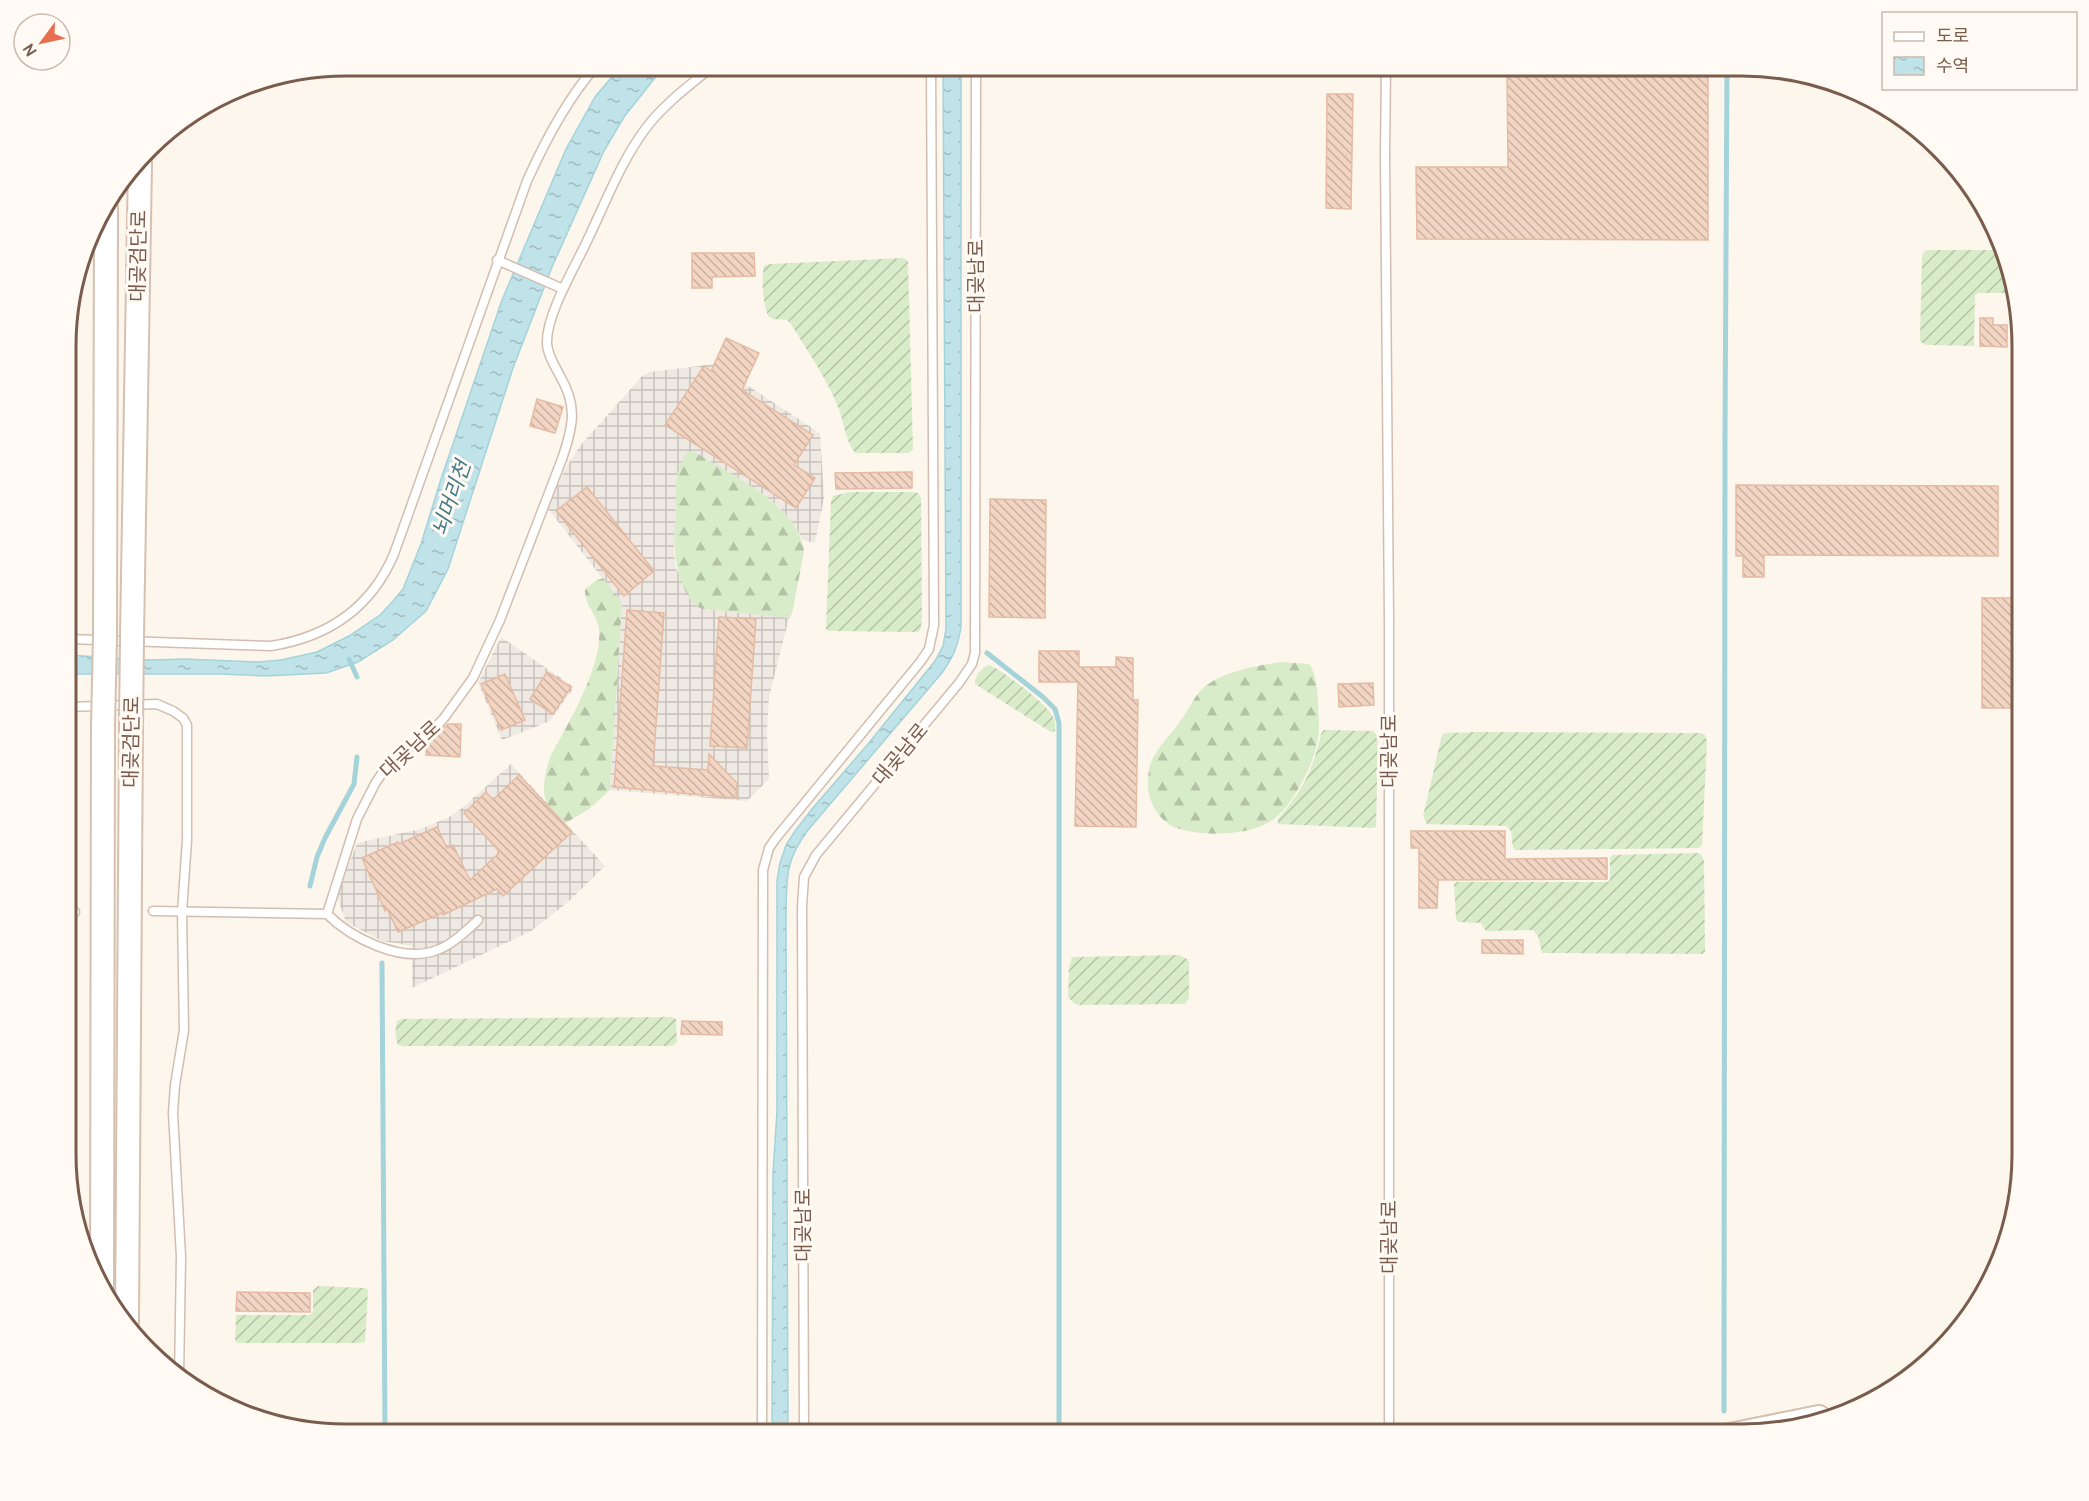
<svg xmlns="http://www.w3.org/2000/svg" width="2089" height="1501" font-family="Cabin,'Noto Sans KR',sans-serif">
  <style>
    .industrial { fill: url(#industrial-grid) }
    .forest { fill: url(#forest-firs) }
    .garden { fill: url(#garden-furrows) }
    .water { fill: url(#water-ripples); stroke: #a5d3da; stroke-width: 1.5 }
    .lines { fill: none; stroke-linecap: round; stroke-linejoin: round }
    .stream { stroke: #a5d3da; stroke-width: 5 }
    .building { fill: url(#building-back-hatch); stroke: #e6bba3; stroke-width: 1.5 }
    .lane-casing { stroke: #d1beb0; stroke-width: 11 }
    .secondary-casing { stroke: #d6c0b0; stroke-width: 26 }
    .lane { stroke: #fff; stroke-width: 8 }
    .secondary { stroke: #fff; stroke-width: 22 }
    .secondary-bridge-casing { stroke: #d6c0b0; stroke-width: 26; stroke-linecap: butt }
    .secondary-bridge { stroke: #fff; stroke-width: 22 }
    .labels { text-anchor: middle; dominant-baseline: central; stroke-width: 6; stroke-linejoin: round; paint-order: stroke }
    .street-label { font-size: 20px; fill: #7a5c4d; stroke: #fffaf3 }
    .water-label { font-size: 21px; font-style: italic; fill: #437c86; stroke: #fffaf3 }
    .rim { fill: none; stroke: #7a5c4d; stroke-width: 3 }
  </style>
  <defs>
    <pattern id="industrial-grid" width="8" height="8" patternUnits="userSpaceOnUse" patternTransform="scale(1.5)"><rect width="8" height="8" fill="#efe9e4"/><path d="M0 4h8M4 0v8" fill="none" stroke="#c7c0bb"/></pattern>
    <pattern id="forest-firs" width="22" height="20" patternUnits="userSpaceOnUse" patternTransform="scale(1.5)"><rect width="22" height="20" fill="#d8ecc9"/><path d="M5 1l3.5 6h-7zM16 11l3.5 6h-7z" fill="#b4c2a5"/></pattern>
    <pattern id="garden-furrows" width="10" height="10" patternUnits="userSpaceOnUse" patternTransform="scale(1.5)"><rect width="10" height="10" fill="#d8ecc9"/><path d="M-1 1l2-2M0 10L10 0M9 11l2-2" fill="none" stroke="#b4c2a5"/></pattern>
    <pattern id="water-ripples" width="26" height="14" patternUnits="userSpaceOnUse" patternTransform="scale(1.5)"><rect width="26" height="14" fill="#bfe3e8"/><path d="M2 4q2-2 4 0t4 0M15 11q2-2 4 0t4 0" fill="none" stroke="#a0bbbe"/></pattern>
    <pattern id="building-back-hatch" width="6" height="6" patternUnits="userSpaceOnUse" patternTransform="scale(1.5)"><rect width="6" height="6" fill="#f3d5c3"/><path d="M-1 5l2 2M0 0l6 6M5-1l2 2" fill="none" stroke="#cab0a1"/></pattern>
  </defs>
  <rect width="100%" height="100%" fill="#fdf6ec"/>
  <g class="industrial">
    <path d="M715,364L820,433L824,498L815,543L803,540L795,526L780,508L764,495L695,452L677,476L674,553L676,569L703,609L789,618L769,697L767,733L769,779L747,801L610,790L622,603L548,509L565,469L580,446L643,375L650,372Z"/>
    <path d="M501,637L574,687L550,721L502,740L478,683Z"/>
    <path d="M511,764L605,866L568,902L531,931L412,988V946L382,941L346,922L337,896L357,843L421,829L449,817L461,809Z"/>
  </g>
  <g class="forest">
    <path d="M689,451L695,452C729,474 799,505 804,551L792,614L789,618L703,609C692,605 690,599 685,590C672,563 674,537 676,508C676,490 674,465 689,451Z"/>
    <path d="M603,578L622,603L610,790L589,809L566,823C560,817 549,809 546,801C541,788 546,770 550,757C568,724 603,666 599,628C597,615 584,604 585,590L595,581Z"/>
    <path d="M1282,662L1309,664C1319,676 1318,706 1319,722C1320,742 1312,764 1302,782C1296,794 1286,810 1275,818C1253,837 1200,837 1174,827C1159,820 1149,803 1148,787C1148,778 1148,768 1152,760C1158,747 1170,735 1178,724C1187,713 1192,700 1201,690C1218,672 1258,665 1282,662Z"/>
  </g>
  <g class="garden">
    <path d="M1928,250H2002L2013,293H1979L1975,295L1974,346L1927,345L1920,342L1922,256L1925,251Z"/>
    <path d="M903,258L908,261L913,450L909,453H855C845,440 844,423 839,409C827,379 808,352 791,324L787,320L773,319L768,316C763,303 761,280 764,266L770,264Z"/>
    <path d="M850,492H913L918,493L921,498L922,615L921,628L918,632L829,631L826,629L831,501L833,496Z"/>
    <path d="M989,665C1000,668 1049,706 1053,717C1056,721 1055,726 1055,731L1051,732L975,684C974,677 982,667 989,665Z"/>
    <path d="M1324,730L1373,731L1378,736L1376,827L1372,828L1278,824V819C1303,789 1312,773 1321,734Z"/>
    <path d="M1475,732L1701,733L1705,735L1707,741L1702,845L1699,848L1515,850C1509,842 1516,831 1505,826L1427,824L1423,816L1442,735L1446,733Z"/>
    <path d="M1697,853L1701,854L1704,861L1705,947V952L1702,954L1542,953L1538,936L1533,930L1488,931L1485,930L1481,923L1458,922L1456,919L1454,884L1457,882H1608L1610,880V857L1613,855Z"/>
    <path d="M1179,955L1187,959L1189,962V998L1185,1004L1081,1005L1075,1004L1068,997L1069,967L1072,957Z"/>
    <path d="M671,1017L676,1019L677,1042L674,1045L668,1046H403L398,1045C395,1038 395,1028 397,1021L402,1019Z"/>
    <path d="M318,1286L365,1288L368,1290L365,1342L360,1343H237L235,1340L236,1315H310L313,1311V1290Z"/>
  </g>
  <g class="water">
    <path d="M621,66H667L654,79L624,117L604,151L552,267L513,368L448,569L426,611L393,640L358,662L326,673L265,676L221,674H68V655L150,660L185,659L258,662L281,660L317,652L349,636L380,615L394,600L403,589L421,544L441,479L502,300L566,149L595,97Z"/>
    <path d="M943,66H961V627C958,646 953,658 941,674L808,830C784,862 787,879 786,917L788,1435H772L773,1173L777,1111V881L780,863L786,845L795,831L812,809L868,744L935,661L943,646L946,629Z"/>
  </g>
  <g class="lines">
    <g class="stream">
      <path d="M987,653L1043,697L1055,709L1059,723V1435"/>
      <path d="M349,659L357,677"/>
      <path d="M310,886L317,857L325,838L354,784L357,757"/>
      <path d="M382,963L385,1434"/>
      <path d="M1724,1411L1725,434L1727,67"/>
    </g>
  </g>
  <g class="building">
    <path d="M1507,66L1708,67V240L1417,239L1416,167H1508Z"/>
    <path d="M1327,94H1353L1351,209L1326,208Z"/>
    <path d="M692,253H754L755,276L712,277V288H692Z"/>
    <path d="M1980,318H1993V325H2007V347L1980,346Z"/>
    <path d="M726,338L759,353L742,390L813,435L794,465L815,478L796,508L665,425L704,366L711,371Z"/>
    <path d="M537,399L563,407L555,433L530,426Z"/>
    <path d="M912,472V488L836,489L835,473Z"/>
    <path d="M1736,485L1998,486V556L1764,555V577H1743V556H1736Z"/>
    <path d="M587,487L654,571L624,596L556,511Z"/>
    <path d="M990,499L1046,500L1045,618L989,617Z"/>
    <rect x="1982" y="598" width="31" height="110"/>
    <path d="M627,610L664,613L653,766L708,770L709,754L737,783L736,798L614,787Z"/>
    <path d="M719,617L756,619L747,748L710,746Z"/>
    <path d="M1039,651H1079V667H1116V657L1133,658V700H1138L1136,827L1075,826L1078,682H1039Z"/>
    <path d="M547,672L571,687L553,714L530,699Z"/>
    <path d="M505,674L525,720L501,730L481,684Z"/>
    <path d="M1373,683L1374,705L1339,707L1338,684Z"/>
    <path d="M448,724H461L460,757L426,755L427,743Z"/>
    <path d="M519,775L572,832L503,896L497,889L443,915L442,913L398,932L387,909L385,911L362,858L398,842L399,844L437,827L447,848L453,845L470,880L500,852L464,813L486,792L493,800Z"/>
    <path d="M1411,831H1505V859L1607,858V879L1438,880L1437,908H1419V848H1411Z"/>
    <path d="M1482,940H1523V954L1482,953Z"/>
    <path d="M682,1021L722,1022V1035L681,1034Z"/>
    <path d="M237,1292L310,1293V1312L236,1311Z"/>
  </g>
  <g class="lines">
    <defs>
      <g id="lane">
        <path d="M1386,66L1385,156L1389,620V1435"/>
        <path d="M497,260L563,289"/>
        <path d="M68,639L271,646C328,637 371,608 394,554L527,181C545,141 567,99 596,66"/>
        <path d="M68,707L157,704L173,711L183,718L187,725V840L182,912L184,1030L175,1085L173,1113L181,1257L179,1379"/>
        <path d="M153,911L327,914C351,938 402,964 437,950C452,945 466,931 478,920"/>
        <path d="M68,912H75"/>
        <path d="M327,914L357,819L376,782L388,765L431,732L444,718L473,678L500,620L562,459C573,427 578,406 560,376C555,366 547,354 547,343C546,315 575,267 587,241C605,204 621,161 646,128C664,104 690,85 713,66"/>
        <path d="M762,1435L763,870L769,848L776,838L921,661L929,649L934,625L931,66"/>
        <path d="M804,1435L802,907L804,877L816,855L959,683L972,664L975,653L976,66"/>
      </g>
      <g id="secondary">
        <path d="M105,636L106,208"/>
        <path d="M132,636L140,163"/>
        <path d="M102,1290L103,726"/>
        <path d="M127,1321L131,728"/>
        <path d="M1730,1435L1819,1417"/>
      </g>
    </defs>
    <use href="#lane" class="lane-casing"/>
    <use href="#secondary" class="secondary-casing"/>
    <use href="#lane" class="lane"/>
    <use href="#secondary" class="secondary"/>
    <defs>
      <g id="secondary-bridge">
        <path d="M103,726L105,636"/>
        <path d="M131,728L132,636"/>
      </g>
    </defs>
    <use href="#secondary-bridge" class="secondary-bridge-casing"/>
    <use href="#secondary-bridge" class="secondary-bridge"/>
  </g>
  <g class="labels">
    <g class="street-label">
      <text transform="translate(138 256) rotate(-89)">대곶검단로</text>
      <text transform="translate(976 276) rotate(-90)">대곶남로</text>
      <text transform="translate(131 742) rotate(-89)">대곶검단로</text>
      <text transform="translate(410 749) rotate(-43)">대곶남로</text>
      <text transform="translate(1389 751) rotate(-90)">대곶남로</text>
      <text transform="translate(900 754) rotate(-50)">대곶남로</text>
      <text transform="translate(803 1225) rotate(-90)">대곶남로</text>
      <text transform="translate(1389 1237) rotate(-90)">대곶남로</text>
    </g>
    <g class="water-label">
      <text transform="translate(451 498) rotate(-71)">뇌머리천</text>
    </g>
  </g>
  <path d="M0 0H2089V1501H0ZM346 76H1742A270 270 0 0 1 2012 346V1154A270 270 0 0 1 1742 1424H346A270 270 0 0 1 76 1154V346A270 270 0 0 1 346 76Z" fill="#fffaf3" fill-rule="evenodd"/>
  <path class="rim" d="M346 76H1742A270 270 0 0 1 2012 346V1154A270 270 0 0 1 1742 1424H346A270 270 0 0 1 76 1154V346A270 270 0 0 1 346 76Z"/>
  <rect x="1882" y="12" width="195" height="78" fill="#fffaf3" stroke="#cabbb1" stroke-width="1.5"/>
  <rect x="1894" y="32" width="30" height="9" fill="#ffffff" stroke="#cabbb1" stroke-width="1.5"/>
  <text x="1936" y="42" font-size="18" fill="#7a5c4d">도로</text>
  <rect x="1894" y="57" width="30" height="18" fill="url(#water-ripples)" stroke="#cabbb1" stroke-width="1.5"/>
  <text x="1936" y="72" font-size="18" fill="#7a5c4d">수역</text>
  <g transform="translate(42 42) rotate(237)"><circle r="28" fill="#fffaf3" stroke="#cabbb1" stroke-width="1.5"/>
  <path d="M0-4.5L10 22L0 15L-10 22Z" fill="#e76f51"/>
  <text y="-9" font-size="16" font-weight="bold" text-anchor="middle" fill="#7a5c4d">N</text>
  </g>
</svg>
